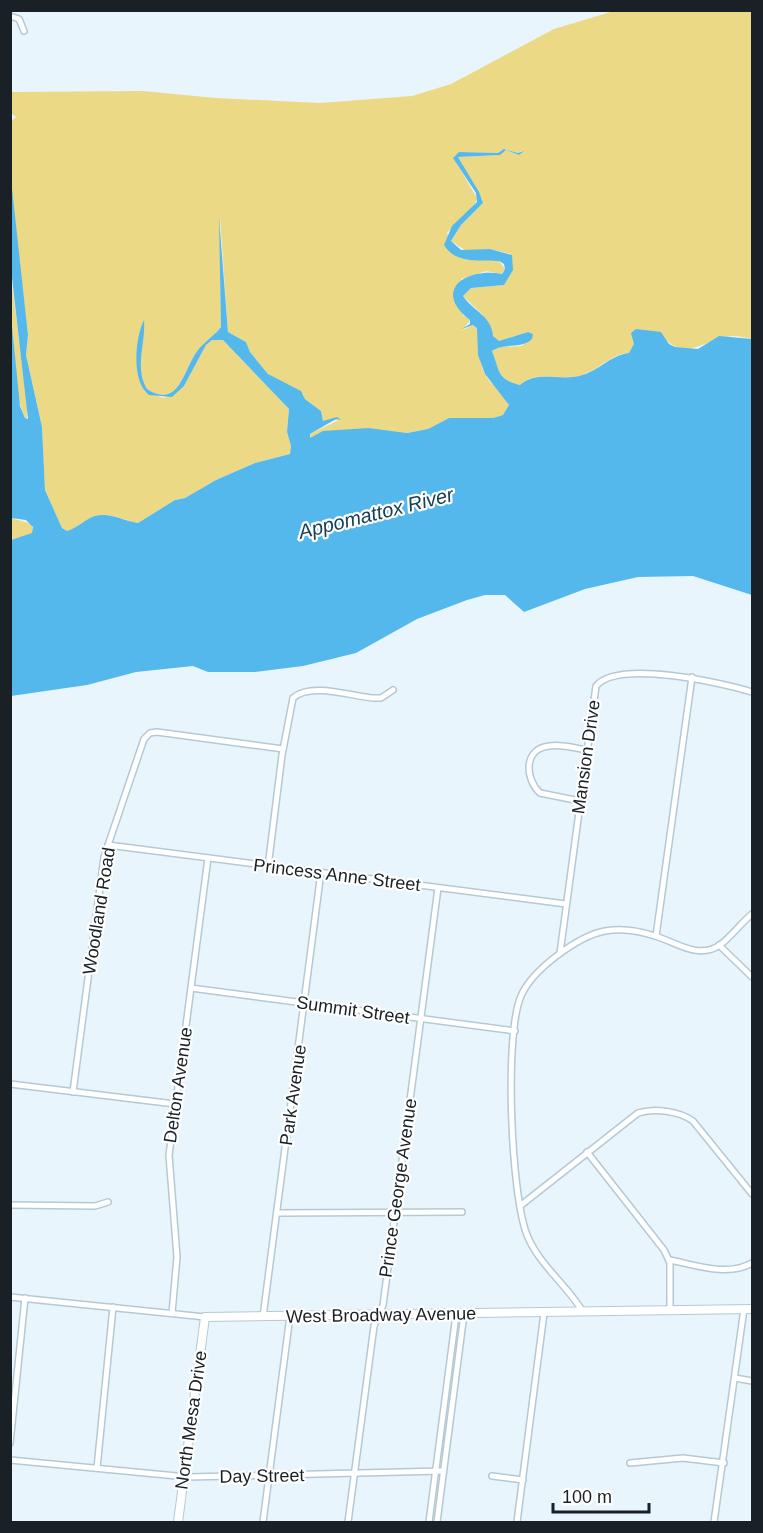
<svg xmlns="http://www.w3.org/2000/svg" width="763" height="1533" font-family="Helvetica,sans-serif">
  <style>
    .green { fill: #ecd986 }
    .water { fill: #54b8ed }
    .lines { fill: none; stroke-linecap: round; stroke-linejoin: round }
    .street-casing { stroke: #b5c9d5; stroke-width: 8 }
    .secondary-casing { stroke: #b5c9d5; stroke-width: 10 }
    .street { stroke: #fff; stroke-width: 5 }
    .secondary { stroke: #fff; stroke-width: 8 }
    .labels { text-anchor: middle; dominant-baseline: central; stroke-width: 4.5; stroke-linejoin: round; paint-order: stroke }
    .street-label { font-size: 18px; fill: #1a2126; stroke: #fff }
    .water-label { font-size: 20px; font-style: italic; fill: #154056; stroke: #fff }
  </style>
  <rect width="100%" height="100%" fill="#e9f5fd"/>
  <g class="green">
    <path d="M614,11H752V339C746,338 740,336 733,336C704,337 684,367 660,332C648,333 635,342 629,353C610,354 598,371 579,376C560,381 536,370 520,385C496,379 500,370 492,351L500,347L522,346L533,334L528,332L499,341L493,336L483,315L463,296L471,288L504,285L511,254L490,249L466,251L451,241L461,225L483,203L458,157L500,155L506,150L519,155L522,151L518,153L505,149L498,153L459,152L455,160L477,198C476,207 455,224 447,233L457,257L499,261L505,269L501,274L486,271L461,279L463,315L470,320L463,330L473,325L477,327C480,343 477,359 485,374C491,386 507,394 509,408L503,415L493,418H449L428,429L407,433L369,428L310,438V434L339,420L323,421L321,411L305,399L303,394L268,374L250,352L246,342L228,332L220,217L221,327C214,336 205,341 198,350C183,369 180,410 147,389C136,372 141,345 144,325L137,362L145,392L164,398L184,386L206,345L212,340H223L289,409L287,432L291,446L290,454L255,463L216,480L185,498L175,500L138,523C122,520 109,511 92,517C83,521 77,528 67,531L62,528L45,490L42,427L26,355L28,335L12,198L11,121L16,117L11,113V92L143,91L216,98L320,103L412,96L451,84L554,29Z"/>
    <path d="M10,269L27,401V420C10,397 10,300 10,269Z"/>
    <path d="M11,518L32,524L33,533L11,540Z"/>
  </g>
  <path class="water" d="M504,149L518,153L524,151L519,155L506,150L500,155L458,157L479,192L483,203L461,225L451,241L461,250L490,249L512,255L513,270L504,285L471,288L463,296C473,311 492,316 493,336L499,341L528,332L533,334L532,339C520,350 505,342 492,351C500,370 496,379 520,385C537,370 559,381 579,376C598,372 610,355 629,353L634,344L631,333L636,329L661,332L669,344L675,347L698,349L719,336L752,339V595L693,576L638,577L585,589L524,612L505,595H485L467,600L417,619L356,653L303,666L255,672H208L193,666L136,672L87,685L11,696V540L32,533L33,527L26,520L11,518V316L20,406L25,418L28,419L11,269V179L28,335L26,355L42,427L45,490L62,528L67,531C77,528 83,521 92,517C109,511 122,521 138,523L175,500L185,498L216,480L255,463L290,454L291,446L287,432L289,409L223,340H212L206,345L184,386L172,397L149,395C131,382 135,338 144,320C146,343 134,368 147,389C180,410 183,369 198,350C205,341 214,336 221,327L219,217L228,332L246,342L250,352L268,374L301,391L305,399L321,411L323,421L337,417L341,420L336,419L310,434V438L323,431L369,428L407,433L428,429L449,418H493L503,415L509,405L485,374L478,355L477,328L473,325L462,329L470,324V320C431,290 467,267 502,274L505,269L504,264L499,261C480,260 455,264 444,245L452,226L477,202L476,193L453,158L459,152L498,153Z"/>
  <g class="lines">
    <defs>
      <g id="street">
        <path d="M10,16L19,19L24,31"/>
        <path d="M580,801L540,793C525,779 523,749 549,746C561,744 575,748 586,750"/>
        <path d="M108,845L566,904"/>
        <path d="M268,867L282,755L293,698C310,682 351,696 373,698H381L393,690"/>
        <path d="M656,936L692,677"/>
        <path d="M719,945L752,977"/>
        <path d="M560,953L596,686C618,659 723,683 752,692"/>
        <path d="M191,988L515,1031"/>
        <path d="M10,1084L175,1104"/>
        <path d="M73,1092L104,857L144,739L150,733L157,732L283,749"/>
        <path d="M587,1152L664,1250L670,1263V1311"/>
        <path d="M10,1205L95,1206L108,1202"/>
        <path d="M520,1206L638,1113C655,1108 679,1111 693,1121L752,1194"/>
        <path d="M277,1213L462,1212"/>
        <path d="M670,1260C695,1265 728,1277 752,1263"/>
        <path d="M10,1297L205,1317"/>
        <path d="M583,1312C567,1285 539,1265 527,1235C511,1195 504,1035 521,996C532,970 578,936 605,931C621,928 640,931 655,936C676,942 698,960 720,945C731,937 741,923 752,914"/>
        <path d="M172,1313L177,1257L169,1155L208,858"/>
        <path d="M263,1317L321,872"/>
        <path d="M735,1378L752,1381"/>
        <path d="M10,1443L25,1298"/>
        <path d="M10,1460L187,1477L443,1471"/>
        <path d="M630,1463L683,1458L724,1463"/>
        <path d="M97,1468L113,1307"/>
        <path d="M492,1476L523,1480"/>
        <path d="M263,1522L290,1316"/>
        <path d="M348,1522L374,1326L383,1305L438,888"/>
        <path d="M429,1522L456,1315"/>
        <path d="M437,1522L464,1314"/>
        <path d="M517,1522L544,1313"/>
        <path d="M714,1522L744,1309"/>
      </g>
      <path id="secondary" d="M178,1522L205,1317L752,1309"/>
    </defs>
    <use href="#street" class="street-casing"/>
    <use href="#secondary" class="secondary-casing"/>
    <use href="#street" class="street"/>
    <use href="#secondary" class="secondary"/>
  </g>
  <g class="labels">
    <g class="street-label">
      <text transform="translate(586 757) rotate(-82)">Mansion Drive</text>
      <text transform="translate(337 875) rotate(7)">Princess Anne Street</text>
      <text transform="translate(99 911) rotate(-81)">Woodland Road</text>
      <text transform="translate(353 1010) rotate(8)">Summit Street</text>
      <text transform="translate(178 1085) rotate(-82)">Delton Avenue</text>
      <text transform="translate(293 1095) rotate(-82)">Park Avenue</text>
      <text transform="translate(398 1188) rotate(-82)">Prince George Avenue</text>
      <text transform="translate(381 1315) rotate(-1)">West Broadway Avenue</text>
      <text transform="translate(191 1420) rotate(-82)">North Mesa Drive</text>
      <text transform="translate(262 1476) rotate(-1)">Day Street</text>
    </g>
    <g class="water-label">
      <text transform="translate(376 513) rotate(-14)">Appomattox River</text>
    </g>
  </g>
  <rect width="763" height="1533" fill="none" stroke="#1a2126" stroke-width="24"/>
  <path d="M553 1503v9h96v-9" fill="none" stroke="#1a2126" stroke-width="3"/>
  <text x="562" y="1503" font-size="18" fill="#1a2126" stroke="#ffffff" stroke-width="4.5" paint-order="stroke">100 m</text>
</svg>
